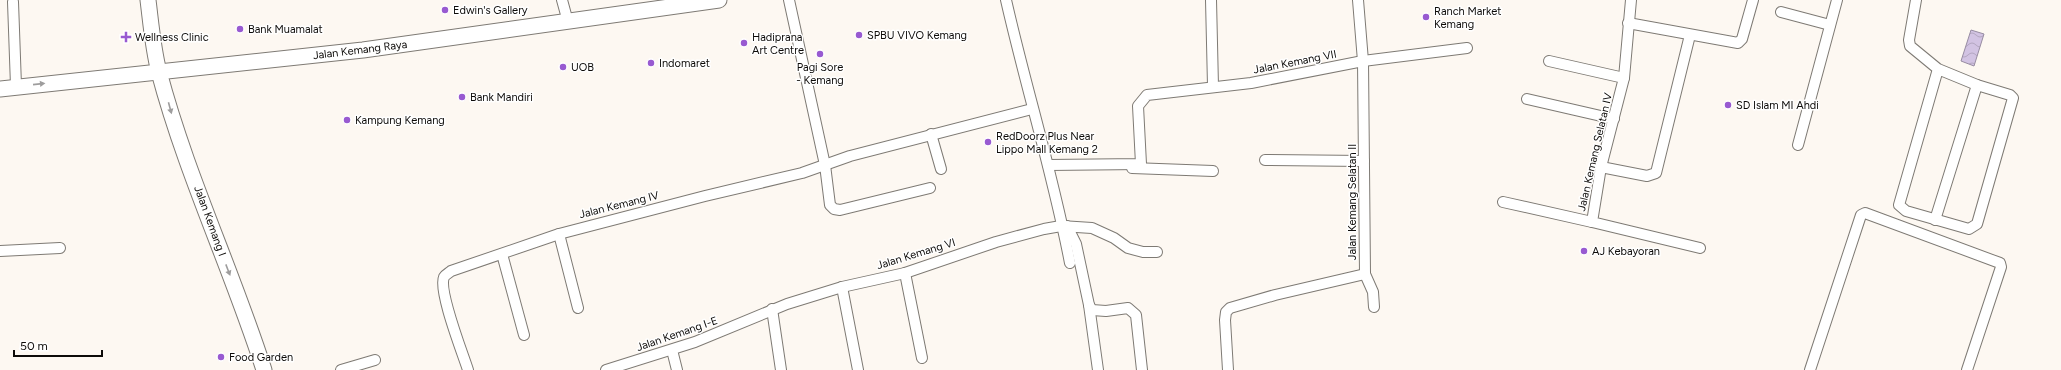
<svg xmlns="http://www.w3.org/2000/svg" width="2061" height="370" font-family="Figtree,sans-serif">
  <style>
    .water { fill: url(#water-waves); stroke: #978ca2 }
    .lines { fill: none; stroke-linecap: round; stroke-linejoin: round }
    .street-casing { stroke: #7e7a74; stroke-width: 12 }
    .secondary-casing { stroke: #7e7a74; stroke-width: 17 }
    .street { stroke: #fff; stroke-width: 10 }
    .secondary { stroke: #fff; stroke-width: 15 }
    .oneway { fill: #9e9d9d }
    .poi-dot { fill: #985ad1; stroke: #fff; stroke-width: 1.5 }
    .labels { text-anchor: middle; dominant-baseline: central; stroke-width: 3; stroke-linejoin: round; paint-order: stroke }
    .poi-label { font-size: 11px; fill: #0d0b09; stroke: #fff; text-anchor: start }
    .street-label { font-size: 11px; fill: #0d0b09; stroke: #fff }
  </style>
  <defs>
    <pattern id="water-waves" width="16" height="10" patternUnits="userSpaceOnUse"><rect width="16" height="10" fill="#d2c3e3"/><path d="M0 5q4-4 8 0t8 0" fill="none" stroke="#b3a6c1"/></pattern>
  </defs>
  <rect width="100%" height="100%" fill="#fdf8f2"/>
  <path class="water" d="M1971,30L1984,34L1974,66L1961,61Z"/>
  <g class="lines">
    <defs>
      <g id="street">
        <path d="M562,0L568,22"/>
        <path d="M789,0L825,165L830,205L834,209L840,210L930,188"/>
        <path d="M1006,0C1026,88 1053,174 1070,263"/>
        <path d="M1211,0L1213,86"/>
        <path d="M1358,0L1363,61L1365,274L1373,292L1374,307"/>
        <path d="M1631,0L1624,78L1601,167L1592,222L1700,248"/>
        <path d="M1916,0L1909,40L1910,46L1938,69L1899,205L1906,211L1969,229L1977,224L2013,98L2010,95L1977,85L1938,69"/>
        <path d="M13,2L16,86"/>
        <path d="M1781,12L1830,25"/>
        <path d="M1628,23L1738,43L1742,39L1753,0"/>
        <path d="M1549,61L1624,78"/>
        <path d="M1527,99L1614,119"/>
        <path d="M931,134L941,169"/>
        <path d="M1798,145L1837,0"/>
        <path d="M1265,160L1364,161"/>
        <path d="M1048,165L1141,164L1138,106L1147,95L1251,83L1363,61L1467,48"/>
        <path d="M1601,167L1647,176L1656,173L1690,35"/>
        <path d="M1132,168L1213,171"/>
        <path d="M1503,202L1592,222"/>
        <path d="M1935,220L1977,85"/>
        <path d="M1067,226L1076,244L1089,305L1092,310L1106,311L1128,308L1136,315L1142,370"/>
        <path d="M559,234L578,308"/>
        <path d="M0,251L60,248"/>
        <path d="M502,254L524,335"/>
        <path d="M905,273L922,358"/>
        <path d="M842,287L858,370"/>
        <path d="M1089,305L1098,370"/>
        <path d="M772,309L781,370"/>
        <path d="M672,350L677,370"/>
        <path d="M341,370L375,360"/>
        <path d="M468,370C463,354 438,291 444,277C446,274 449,273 451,271L559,234L705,196L802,173L850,156L1032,109"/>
        <path d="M606,370L695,342L787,304L842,287L905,273L996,242L1044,229L1061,226L1092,228L1114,238L1128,248L1143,252H1157"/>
        <path d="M1228,370L1225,320L1226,312L1230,308L1275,295L1365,274"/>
        <path d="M1810,370L1861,215L1865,213L2000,263L2001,267L1967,370"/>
      </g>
      <g id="secondary">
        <path d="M148,0C151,24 153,49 159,72C186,174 232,270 264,370"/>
        <path d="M0,89L363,50L719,0"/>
      </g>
    </defs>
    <use href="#street" class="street-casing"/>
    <use href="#secondary" class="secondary-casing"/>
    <use href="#street" class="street"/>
    <use href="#secondary" class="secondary"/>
  </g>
  <defs><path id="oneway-solid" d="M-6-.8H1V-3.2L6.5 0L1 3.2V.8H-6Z"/></defs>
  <g class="oneway">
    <use href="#oneway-solid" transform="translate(39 84) rotate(-6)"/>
    <use href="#oneway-solid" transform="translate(170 108) rotate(75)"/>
    <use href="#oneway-solid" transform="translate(228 270) rotate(69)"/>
  </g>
  <g class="poi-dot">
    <circle cx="445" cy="10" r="4"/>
    <circle cx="1426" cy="17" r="4"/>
    <circle cx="240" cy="29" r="4"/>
    <circle cx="859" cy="35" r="4"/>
    <path d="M124 31h4v4h4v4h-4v4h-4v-4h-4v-4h4z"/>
    <circle cx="744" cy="43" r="4"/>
    <circle cx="820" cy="54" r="4"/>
    <circle cx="651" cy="63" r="4"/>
    <circle cx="563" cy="67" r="4"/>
    <circle cx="462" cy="97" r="4"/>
    <circle cx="1728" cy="105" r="4"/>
    <circle cx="347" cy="120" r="4"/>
    <circle cx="988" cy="142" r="4"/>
    <circle cx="1584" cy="251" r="4"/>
    <circle cx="221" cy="357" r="4"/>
  </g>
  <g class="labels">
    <g class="poi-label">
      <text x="453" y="10">Edwin's Gallery</text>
      <text x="1434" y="11">Ranch Market<tspan x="1434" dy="13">Kemang</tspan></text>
      <text x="248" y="29">Bank Muamalat</text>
      <text x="867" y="35">SPBU VIVO Kemang</text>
      <text x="135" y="37">Wellness Clinic</text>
      <text x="752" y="37">Hadiprana<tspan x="752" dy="13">Art Centre</tspan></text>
      <text x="659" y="63">Indomaret</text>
      <text x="571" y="67">UOB</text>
      <text x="820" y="67" text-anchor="middle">Pagi Sore<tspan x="820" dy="13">- Kemang</tspan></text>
      <text x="470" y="97">Bank Mandiri</text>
      <text x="1736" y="105">SD Islam MI Ahdi</text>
      <text x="355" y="120">Kampung Kemang</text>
      <text x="996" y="136">RedDoorz Plus Near<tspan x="996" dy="13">Lippo Mall Kemang 2</tspan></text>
      <text x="1592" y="251">AJ Kebayoran</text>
      <text x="229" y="357">Food Garden</text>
    </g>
    <g class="street-label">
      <text transform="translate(360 50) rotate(-7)">Jalan Kemang Raya</text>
      <text transform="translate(1295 62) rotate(-11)">Jalan Kemang VII</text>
      <text transform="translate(1595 152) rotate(-77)">Jalan Kemang Selatan IV</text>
      <text transform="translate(1352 202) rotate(-90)">Jalan Kemang Selatan II</text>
      <text transform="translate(619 205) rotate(-14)">Jalan Kemang IV</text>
      <text transform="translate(210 221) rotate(70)">Jalan Kemang I</text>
      <text transform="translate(916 254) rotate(-17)">Jalan Kemang VI</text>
      <text transform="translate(677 334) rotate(-19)">Jalan Kemang I-E</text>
    </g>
  </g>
  <path d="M14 350v6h88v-6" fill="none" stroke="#0d0b09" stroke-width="2"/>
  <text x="20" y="350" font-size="12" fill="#0d0b09" stroke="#ffffff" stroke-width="3" paint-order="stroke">50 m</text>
</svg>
